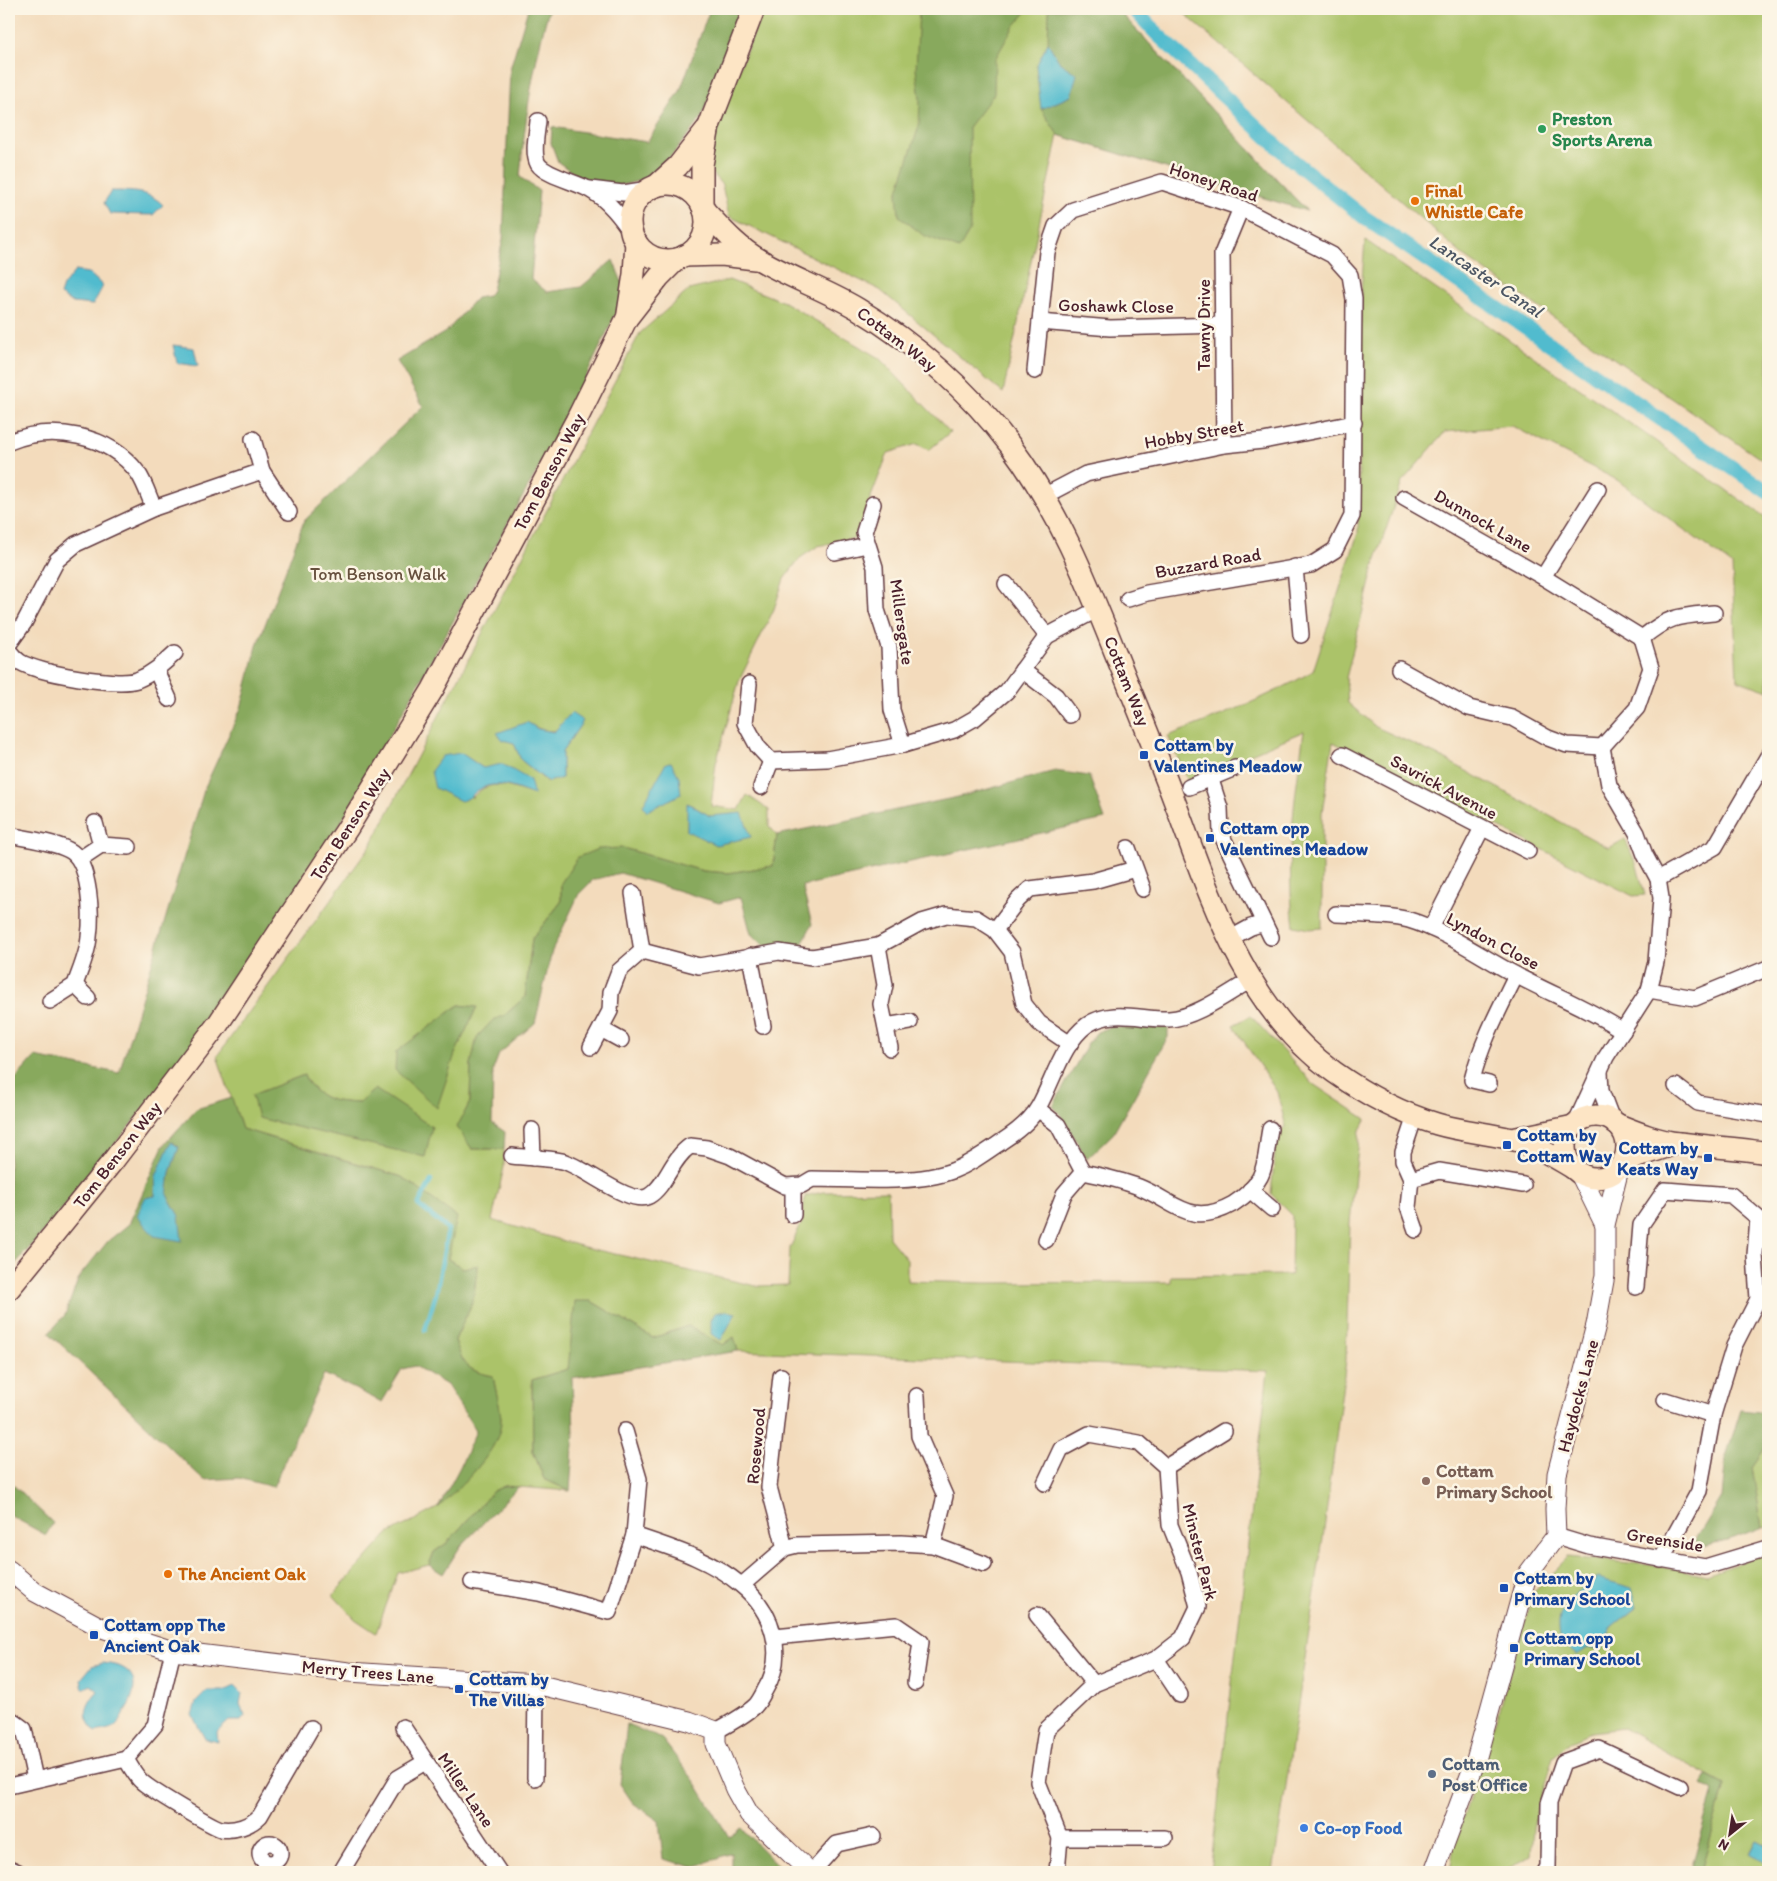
<svg xmlns="http://www.w3.org/2000/svg" width="1777" height="1881" font-family="Itim,sans-serif">
  <style>
    .green { fill: #abc369; stroke: #7a714a; fill-rule: evenodd }
    .forest { fill: #88a95d; stroke: #696444; fill-rule: evenodd }
    .water { fill: #51bbce; stroke: #4e6d7c }
    .lines { fill: none; stroke-linecap: round; stroke-linejoin: round }
    .stream { stroke: #51bbce; stroke-width: 4.5 }
    .canal { stroke: #51bbce; stroke-width: 15 }
    .minor-casing { stroke: #633b41; stroke-width: 18 }
    .tertiary-casing { stroke: #633b41; stroke-width: 21 }
    .secondary-casing { stroke: #633b41; stroke-width: 24 }
    .minor { stroke: #fff; stroke-width: 15 }
    .tertiary { stroke: #fff; stroke-width: 19 }
    .secondary { stroke: #fde5c5; stroke-width: 21 }
    .leisure-dot { fill: #2e9e5b; stroke: #fcf5e5; stroke-width: 2 }
    .food-dot { fill: #e8710a; stroke: #fcf5e5; stroke-width: 2 }
    .transit-dot { fill: #1a4fb4; stroke: #fcf5e5; stroke-width: 2 }
    .education-dot { fill: #8d6e63; stroke: #fcf5e5; stroke-width: 2 }
    .service-dot { fill: #5c6f8a; stroke: #fcf5e5; stroke-width: 2 }
    .shop-dot { fill: #3f7fe0; stroke: #fcf5e5; stroke-width: 2 }
    .labels { text-anchor: middle; dominant-baseline: central; stroke-width: 5; stroke-linejoin: round; paint-order: stroke }
    .leisure-label { font-size: 18px; font-weight: bold; fill: #27864d; stroke: #fcf5e5; text-anchor: start }
    .street-label { font-size: 18px; fill: #4a1f2b; stroke: #fcf5e5 }
    .food-label { font-size: 18px; font-weight: bold; fill: #c56008; stroke: #fcf5e5; text-anchor: start }
    .park-label { font-size: 18px; fill: #67503e; stroke: #fcf5e5 }
    .transit-label { font-size: 18px; font-weight: bold; fill: #164399; stroke: #fcf5e5; text-anchor: start }
    .education-label { font-size: 18px; font-weight: bold; fill: #785e54; stroke: #fcf5e5; text-anchor: start }
    .service-label { font-size: 18px; font-weight: bold; fill: #4e5e75; stroke: #fcf5e5; text-anchor: start }
    .shop-label { font-size: 18px; font-weight: bold; fill: #366cbe; stroke: #fcf5e5; text-anchor: start }
    .water-label { font-size: 19px; font-style: italic; fill: #4c5664; stroke: #fcf5e5 }
  </style>
  <rect width="100%" height="100%" fill="#fcf5e5"/>
  <filter id="ink" filterUnits="userSpaceOnUse"><feTurbulence type="fractalNoise" baseFrequency=".02" numOctaves="2"/><feDisplacementMap in="SourceGraphic" scale="10" xChannelSelector="R" yChannelSelector="G"/><feConvolveMatrix kernelMatrix="1 2 1 2 8 2 1 2 1" color-interpolation-filters="sRGB"/></filter>
  <filter id="wash" filterUnits="userSpaceOnUse"><feTurbulence type="fractalNoise" baseFrequency=".0096" numOctaves="4" result="noise"/><feDisplacementMap in="SourceGraphic" scale="20" xChannelSelector="R" yChannelSelector="G"/><feGaussianBlur stdDeviation="1.12" result="paint"/><feColorMatrix in="noise" values="0 0 0 0 0 0 0 0 0 0 0 0 0 0 0 0 0 1.4 0 .05"/><feComposite in="paint" operator="in"/></filter>
  <g filter="url(#wash)">
    <rect width="100%" height="100%" fill="#f3dbbc"/>
    <g class="green">
      <path d="M763,9H1117L1307,211L1058,135L1003,393L880,290L729,216L722,185L702,162Z"/>
      <path d="M1179,9H1768V464L1464,256Z"/>
      <path d="M1365,240L1768,519V691L1737,680L1732,565L1617,480L1512,426L1445,432L1402,482L1375,562L1346,678L1348,703L1376,727L1435,754L1609,848L1625,839L1637,866L1645,895L1633,896L1333,742L1322,813V928L1309,929L1294,926C1285,860 1295,796 1304,731L1188,781L1168,736C1218,717 1267,698 1313,671L1358,533L1361,293Z"/>
      <path d="M729,280L784,302L879,358L950,432L929,450L917,444L888,453L855,538L818,546L800,558L784,579L774,609L739,681L716,763L711,806L739,810L747,795L769,810V826L777,835L773,866L728,873L703,871L623,848L561,883V902L532,939L525,997L505,1015L493,1020L471,1064L470,1102L458,1127L472,1149H504V1167L492,1220L584,1247L756,1286L788,1285L790,1248L802,1222L805,1196L823,1192L888,1191L889,1238L907,1260V1281L984,1283L1171,1282V1276L1291,1275L1292,1215L1271,1194L1277,1132L1286,1127L1277,1092L1233,1025L1251,1016L1313,1084L1366,1119L1360,1130L1350,1222L1346,1360L1323,1538L1273,1872H1210L1268,1371L738,1351L734,1337L723,1345L688,1326L653,1338L591,1301L568,1369L532,1380L533,1451L544,1479L570,1491L505,1486L493,1491L447,1543L434,1552L429,1565L398,1573L376,1633L355,1619L333,1595L388,1534L437,1508L474,1471L494,1444L501,1419L493,1376C467,1371 463,1365 455,1340L473,1301L478,1266L463,1268L448,1259L402,1177L242,1129L217,1056L371,845L640,333L689,290ZM583,721L562,752V778L547,782L521,760L514,743L527,722C549,737 560,730 583,721ZM461,753L483,768L534,794C510,789 492,775 472,798ZM688,803L710,816L687,831ZM459,1005L476,1007L455,1054L444,1017ZM304,1075C317,1100 332,1102 359,1103L376,1089L425,1157L252,1095Z"/>
      <path d="M1768,1444V1526L1762,1527L1752,1467Z"/>
      <path d="M1768,1553V1846L1756,1840L1749,1853L1768,1863V1872H1701L1725,1785L1623,1728L1591,1732L1571,1741L1553,1757L1539,1803L1533,1828L1531,1855L1502,1872H1450L1454,1845L1495,1722L1534,1591L1568,1557L1661,1566L1707,1575L1759,1555ZM1631,1588L1637,1607L1612,1627L1601,1650L1587,1648Z"/>
    </g>
    <g class="forest">
      <path d="M528,9H549C533,66 525,118 520,177L539,191L531,279L547,292L581,287L613,260L626,292L566,419L338,828L210,1027L45,1230L9,1271V1086L35,1057L119,1073L205,787L241,708L257,646L304,521L423,406L397,361L447,331L476,298L488,296L492,290L503,239L510,69Z"/>
      <path d="M710,9H741L702,117L656,176L627,184L602,187L576,175L558,162L551,143L552,127L647,142L680,91Z"/>
      <path d="M919,9H1029L1014,26L995,59L994,94L969,126L970,230L959,249L923,235L899,216L897,194L919,126L920,99L916,69Z"/>
      <path d="M1049,9H1117L1307,211L1058,135L1041,109L1071,96L1060,63L1048,43Z"/>
      <path d="M1055,771L1089,776L1105,819L802,886L812,924L801,946L764,945L751,934L741,897L719,903L620,873L593,880L579,894L552,951L535,1023L499,1054L493,1070L492,1123L505,1132L504,1149H472L457,1127L470,1102L471,1064L477,1037L493,1020L505,1015L525,997L532,939L561,902V883L578,857L598,849L623,848L703,871L728,873L773,866L777,835L958,797Z"/>
      <path d="M459,1005L477,1007L455,1054L437,1108L395,1070L396,1052Z"/>
      <path d="M1111,1027L1168,1028V1037L1113,1134L1087,1159L1063,1118L1053,1106L1088,1043L1097,1032Z"/>
      <path d="M304,1075C316,1100 334,1102 359,1103L375,1089L432,1127L425,1157L258,1118L252,1095Z"/>
      <path d="M232,1098L242,1129L402,1177L457,1217L448,1259L463,1268L478,1265L473,1301L455,1340C463,1365 467,1371 493,1376C495,1389 500,1404 501,1418C503,1450 459,1487 438,1508L460,1467L476,1431L447,1385L415,1366L402,1369L382,1402L324,1374L273,1487L239,1478L204,1480L49,1333L65,1315L79,1277L108,1241L129,1224L163,1146L196,1109ZM172,1142L179,1147L170,1172L167,1195L179,1216L145,1198L155,1196L156,1176Z"/>
      <path d="M575,1301H591L653,1338L688,1326L723,1345L734,1337L738,1351L572,1378L574,1433L570,1491L544,1479L533,1451L532,1380L568,1369Z"/>
      <path d="M1741,1410L1768,1413V1444L1752,1467L1762,1527L1734,1538L1704,1546L1695,1541L1722,1497L1726,1456Z"/>
      <path d="M9,1481L53,1523L46,1535L9,1515Z"/>
      <path d="M505,1486L518,1487L460,1547L443,1574L429,1565L434,1552L447,1543L493,1491Z"/>
      <path d="M627,1724L662,1739L696,1783L729,1837L741,1828L784,1872H731V1853L694,1867L663,1859L659,1821L633,1803L620,1784Z"/>
      <path d="M1708,1776L1725,1785L1701,1872H1690L1714,1791L1703,1784Z"/>
    </g>
    <g class="water">
      <path d="M1048,43L1060,63L1077,74L1071,96L1041,109L1036,66Z"/>
      <path d="M111,191C130,191 150,191 163,205L153,215L110,214L104,203Z"/>
      <path d="M75,271L89,273L103,286L93,305L73,303L60,295L63,286Z"/>
      <path d="M173,345L194,348L198,366L177,363Z"/>
      <path d="M571,713L583,721L562,752V778L548,782L521,760L514,743L503,740L497,733L527,722L538,729L554,732Z"/>
      <path d="M461,753L483,768L502,764L530,780L534,795C517,789 497,779 480,789C471,794 474,797 461,801L435,788L431,771L442,756Z"/>
      <path d="M671,762L679,777L681,794L647,811L643,805L666,763Z"/>
      <path d="M687,803L710,816L742,813L751,837L716,845L687,831Z"/>
      <path d="M171,1142L179,1147L170,1172L167,1195L179,1216L182,1241L154,1236L137,1216L145,1198L155,1196L156,1176Z"/>
      <path d="M726,1311L736,1313L721,1340L711,1334V1320L715,1313Z"/>
      <path d="M1598,1578L1632,1588L1637,1607L1612,1627L1601,1650L1588,1648L1577,1655C1565,1647 1559,1641 1559,1627C1558,1601 1579,1592 1598,1578Z"/>
      <path d="M103,1663C136,1666 141,1683 126,1710C122,1716 120,1722 115,1726C110,1730 102,1730 96,1732C81,1718 85,1705 98,1691L91,1685L83,1689L81,1679L92,1666Z"/>
      <path d="M235,1686L242,1693L240,1704L245,1716L241,1721H229L217,1732L218,1742L205,1739L192,1715L196,1702L207,1691H224Z"/>
      <path d="M1756,1840L1768,1846V1863L1749,1854Z"/>
    </g>
    <g class="lines">
      <path class="stream" d="M425,1330L436,1294L448,1229L418,1205L431,1181"/>
      <path class="canal" d="M1134,9L1156,33L1290,158L1365,218L1768,492"/>
    </g>
  </g>
  <g filter="url(#ink)">
    <g class="lines">
      <defs>
        <g id="minor">
          <path d="M538,121C537,133 532,153 538,164C546,176 577,182 590,190C609,201 621,217 633,235"/>
          <path d="M590,189L623,193L649,189"/>
          <path d="M1040,322L1110,328L1222,325"/>
          <path d="M1035,371L1047,252L1056,226L1073,210L1162,182L1241,208L1332,255L1350,275L1354,299L1352,516L1335,550L1311,565L1147,593L1128,599"/>
          <path d="M253,439L262,471L289,512"/>
          <path d="M9,442C51,424 109,434 138,473C145,483 149,497 154,508"/>
          <path d="M1224,445L1222,254L1241,208"/>
          <path d="M1044,496L1086,474L1224,445L1263,441L1354,423"/>
          <path d="M1404,498L1543,577L1642,638L1651,668L1637,708L1602,747L1609,785L1637,833L1645,855L1658,879L1661,898L1656,962L1649,990L1606,1057L1575,1124"/>
          <path d="M873,504L864,532L875,567L877,610L889,647L892,710L903,745"/>
          <path d="M835,552L867,545"/>
          <path d="M1295,567L1301,635"/>
          <path d="M1543,577L1598,489"/>
          <path d="M1006,584L1047,636"/>
          <path d="M1642,638C1670,615 1680,616 1714,613"/>
          <path d="M9,644L24,623L57,560L76,544L154,508L262,471"/>
          <path d="M9,651C12,655 16,659 20,662C38,673 118,687 137,680C152,674 163,664 175,653"/>
          <path d="M1399,669L1469,708L1512,718L1548,738L1567,745L1602,747"/>
          <path d="M156,670L169,699"/>
          <path d="M1022,670L1056,696L1070,715"/>
          <path d="M749,684L745,723L758,747L771,761L827,759L903,745L954,730L975,718L1007,691L1047,636L1098,609"/>
          <path d="M1342,755L1528,851"/>
          <path d="M1211,780L1220,808L1221,834L1271,937"/>
          <path d="M761,787L771,761"/>
          <path d="M1189,787L1235,768"/>
          <path d="M9,835C26,839 58,842 72,852C90,865 92,915 89,937C88,953 80,970 75,985L50,1001"/>
          <path d="M101,845L129,847"/>
          <path d="M1128,848L1143,889"/>
          <path d="M80,859L101,845L95,823"/>
          <path d="M1658,879L1715,847L1768,756"/>
          <path d="M633,893L642,951"/>
          <path d="M1336,914C1360,915 1386,914 1409,920C1446,931 1480,956 1514,974C1550,994 1589,1008 1623,1031"/>
          <path d="M1431,928L1482,828"/>
          <path d="M995,930L1018,900L1030,889L1093,881L1135,869"/>
          <path d="M1229,939L1251,927L1264,923"/>
          <path d="M878,946L885,985L881,1004L890,1048"/>
          <path d="M750,956L763,1026"/>
          <path d="M75,985L88,998"/>
          <path d="M1649,990L1695,998L1768,968"/>
          <path d="M886,1026L910,1022"/>
          <path d="M601,1029L621,1040"/>
          <path d="M591,1047L610,1011L611,992L619,971L642,951L699,966L779,952L812,957L878,946L922,922L946,915L976,918L995,930L1012,952L1024,1004L1039,1023L1070,1044"/>
          <path d="M1600,1072L1601,1091L1612,1120"/>
          <path d="M1489,1084L1472,1080C1481,1043 1499,1010 1516,975"/>
          <path d="M1676,1086L1698,1103L1768,1115"/>
          <path d="M1038,1109L1058,1125L1083,1172C1102,1176 1121,1180 1139,1187C1176,1202 1190,1228 1233,1204C1244,1197 1254,1189 1260,1177C1267,1164 1267,1143 1270,1129"/>
          <path d="M1415,1116L1403,1152V1161L1411,1179L1408,1207L1416,1230"/>
          <path d="M532,1130L533,1158"/>
          <path d="M512,1156C529,1158 547,1158 562,1161C584,1166 630,1207 649,1196C666,1186 671,1159 690,1146L707,1148L730,1156L785,1186L802,1185L812,1179C852,1179 915,1185 952,1171C970,1164 985,1153 1001,1142C1015,1133 1031,1121 1039,1106C1053,1081 1063,1042 1087,1025C1112,1008 1142,1020 1169,1019C1195,1018 1228,993 1251,980"/>
          <path d="M1411,1179L1439,1171L1523,1185"/>
          <path d="M793,1186V1215"/>
          <path d="M1250,1190L1272,1209"/>
          <path d="M1046,1240L1064,1194L1083,1172"/>
          <path d="M1636,1287L1641,1225L1665,1190L1731,1195L1758,1218L1755,1255L1758,1299L1734,1346L1713,1415L1699,1491L1661,1560"/>
          <path d="M781,1376L769,1487L785,1548"/>
          <path d="M917,1396L919,1436L945,1496L933,1545"/>
          <path d="M1665,1400L1713,1415"/>
          <path d="M625,1431L639,1479L634,1535C672,1548 710,1559 741,1585C773,1611 787,1654 765,1690C762,1696 759,1702 755,1706C744,1716 729,1724 716,1731"/>
          <path d="M1166,1467L1224,1431"/>
          <path d="M1045,1483L1061,1449L1089,1434L1139,1443L1166,1467L1170,1525L1189,1572L1198,1607L1183,1638L1156,1659L1094,1684L1046,1730L1038,1782L1060,1838L1057,1872"/>
          <path d="M1556,1536L1589,1546L1705,1567L1768,1548"/>
          <path d="M472,1582L539,1593L609,1612L634,1535"/>
          <path d="M742,1585L785,1548L797,1545L901,1543L933,1545L984,1564"/>
          <path d="M1037,1615L1094,1684"/>
          <path d="M775,1637L896,1625L921,1642L915,1683"/>
          <path d="M1156,1659L1180,1695"/>
          <path d="M9,1718L24,1729L35,1779"/>
          <path d="M403,1727L499,1872"/>
          <path d="M126,1759C130,1766 135,1775 141,1781C149,1789 211,1826 221,1829C235,1831 250,1826 260,1816L311,1728"/>
          <path d="M535,1778L536,1684"/>
          <path d="M9,1786L126,1759L155,1725L173,1651"/>
          <path d="M1060,1838H1165"/>
          <circle cx="270" cy="1853" r="10"/>
          <path d="M9,1868L18,1872"/>
          <path d="M341,1872L398,1778L425,1762"/>
          <path d="M812,1872L837,1844L873,1836"/>
          <path d="M1545,1872L1548,1867L1549,1803L1563,1762L1599,1749L1680,1787"/>
        </g>
        <g id="tertiary">
          <path d="M1580,1174L1605,1225"/>
          <path d="M9,1570L35,1592L102,1628L173,1651L349,1672L536,1684L689,1721L716,1731V1744L735,1789L749,1814L810,1872"/>
          <path d="M1434,1872L1476,1760L1527,1575L1556,1536L1555,1509L1557,1474L1596,1325L1605,1275V1225L1619,1169"/>
        </g>
        <g id="secondary">
          <circle cx="668" cy="222" r="38"/>
          <path d="M656,186L678,166L706,130"/>
          <path d="M702,205V165L709,126L754,9"/>
          <path d="M704,210C721,228 738,248 760,260C791,278 826,290 858,309C915,343 970,392 1010,445C1058,509 1086,579 1115,652C1134,699 1153,745 1171,792C1209,892 1242,1006 1334,1072C1365,1094 1400,1113 1437,1124C1461,1131 1486,1133 1511,1139C1533,1144 1553,1156 1573,1168"/>
          <path d="M684,256L722,255L755,259"/>
          <path d="M628,313L634,274L636,242"/>
          <circle cx="1596" cy="1147" r="31"/>
          <path d="M1616,1124C1636,1132 1658,1141 1679,1143C1709,1147 1739,1148 1768,1153"/>
          <path d="M1512,1139L1574,1126"/>
          <path d="M1621,1166L1637,1157L1678,1143"/>
          <path d="M9,1289L113,1161L218,1024L347,829L433,689L576,421L627,318L659,277L677,259"/>
        </g>
      </defs>
      <use href="#minor" class="minor-casing"/>
      <use href="#tertiary" class="tertiary-casing"/>
      <use href="#secondary" class="secondary-casing"/>
      <use href="#minor" class="minor"/>
      <use href="#tertiary" class="tertiary"/>
      <use href="#secondary" class="secondary"/>
    </g>
  </g>
  <circle class="leisure-dot" cx="1542" cy="129" r="5"/>
  <g class="food-dot">
    <circle cx="1415" cy="201" r="5"/>
    <circle cx="168" cy="1574" r="5"/>
  </g>
  <g class="transit-dot">
    <rect x="1139" y="750" width="10" height="10" rx="2.5"/>
    <rect x="1205" y="833" width="10" height="10" rx="2.5"/>
    <rect x="1502" y="1140" width="10" height="10" rx="2.5"/>
    <rect x="1703" y="1153" width="10" height="10" rx="2.5"/>
    <rect x="1499" y="1583" width="10" height="10" rx="2.5"/>
    <rect x="89" y="1630" width="10" height="10" rx="2.5"/>
    <rect x="1509" y="1643" width="10" height="10" rx="2.5"/>
    <rect x="454" y="1684" width="10" height="10" rx="2.5"/>
  </g>
  <circle class="education-dot" cx="1426" cy="1481" r="5"/>
  <circle class="service-dot" cx="1432" cy="1774" r="5"/>
  <circle class="shop-dot" cx="1304" cy="1828" r="5"/>
  <g class="labels">
    <g class="leisure-label">
      <text x="1552" y="119">Preston<tspan x="1552" dy="21">Sports Arena</tspan></text>
    </g>
    <g class="street-label">
      <text transform="translate(1214 182) rotate(18)">Honey Road</text>
      <text transform="translate(1116 306) rotate(1)">Goshawk Close</text>
      <text transform="translate(1204 325) rotate(-90)">Tawny Drive</text>
      <text transform="translate(897 339) rotate(37)">Cottam Way</text>
      <text transform="translate(1194 434) rotate(-10)">Hobby Street</text>
      <text transform="translate(549 472) rotate(-62)">Tom Benson Way</text>
      <text transform="translate(1483 521) rotate(30)">Dunnock Lane</text>
      <text transform="translate(1208 563) rotate(-10)">Buzzard Road</text>
      <text transform="translate(902 622) rotate(82)">Millersgate</text>
      <text transform="translate(1127 681) rotate(68)">Cottam Way</text>
      <text transform="translate(1444 787) rotate(28)">Savrick Avenue</text>
      <text transform="translate(350 824) rotate(-57)">Tom Benson Way</text>
      <text transform="translate(1493 941) rotate(28)">Lyndon Close</text>
      <text transform="translate(117 1155) rotate(-52)">Tom Benson Way</text>
      <text transform="translate(1578 1396) rotate(-75)">Haydocks Lane</text>
      <text transform="translate(756 1446) rotate(-85)">Rosewood</text>
      <text transform="translate(1665 1540) rotate(9)">Greenside</text>
      <text transform="translate(1200 1552) rotate(76)">Minster Park</text>
      <text transform="translate(368 1672) rotate(5)">Merry Trees Lane</text>
      <text transform="translate(466 1790) rotate(56)">Miller Lane</text>
    </g>
    <g class="food-label">
      <text x="1425" y="191">Final<tspan x="1425" dy="21">Whistle Cafe</tspan></text>
      <text x="178" y="1574">The Ancient Oak</text>
    </g>
    <g class="park-label">
      <text x="378" y="574">Tom Benson Walk</text>
    </g>
    <g class="transit-label">
      <text x="1154" y="745">Cottam by<tspan x="1154" dy="21">Valentines Meadow</tspan></text>
      <text x="1220" y="828">Cottam opp<tspan x="1220" dy="21">Valentines Meadow</tspan></text>
      <text x="1517" y="1135">Cottam by<tspan x="1517" dy="21">Cottam Way</tspan></text>
      <text x="1698" y="1148" text-anchor="end">Cottam by<tspan x="1698" dy="21">Keats Way</tspan></text>
      <text x="1514" y="1578">Cottam by<tspan x="1514" dy="21">Primary School</tspan></text>
      <text x="104" y="1625">Cottam opp The<tspan x="104" dy="21">Ancient Oak</tspan></text>
      <text x="1524" y="1638">Cottam opp<tspan x="1524" dy="21">Primary School</tspan></text>
      <text x="469" y="1679">Cottam by<tspan x="469" dy="21">The Villas</tspan></text>
    </g>
    <g class="education-label">
      <text x="1436" y="1471">Cottam<tspan x="1436" dy="21">Primary School</tspan></text>
    </g>
    <g class="service-label">
      <text x="1442" y="1764">Cottam<tspan x="1442" dy="21">Post Office</tspan></text>
    </g>
    <g class="shop-label">
      <text x="1314" y="1828">Co-op Food</text>
    </g>
    <g class="water-label">
      <text transform="translate(1486 276) rotate(34)">Lancaster Canal</text>
    </g>
  </g>
  <rect width="1777" height="1881" fill="none" stroke="#fcf5e5" stroke-width="30"/>
  <g transform="translate(1730 1834) rotate(210)" stroke="#fcf5e5" stroke-width="4" paint-order="stroke">
  <path d="M0-4L9 19L0 12L-9 19Z" fill="#4a1f2b"/>
  <text y="-8" font-size="14" font-weight="bold" text-anchor="middle" fill="#4a1f2b">N</text>
  </g>
</svg>
